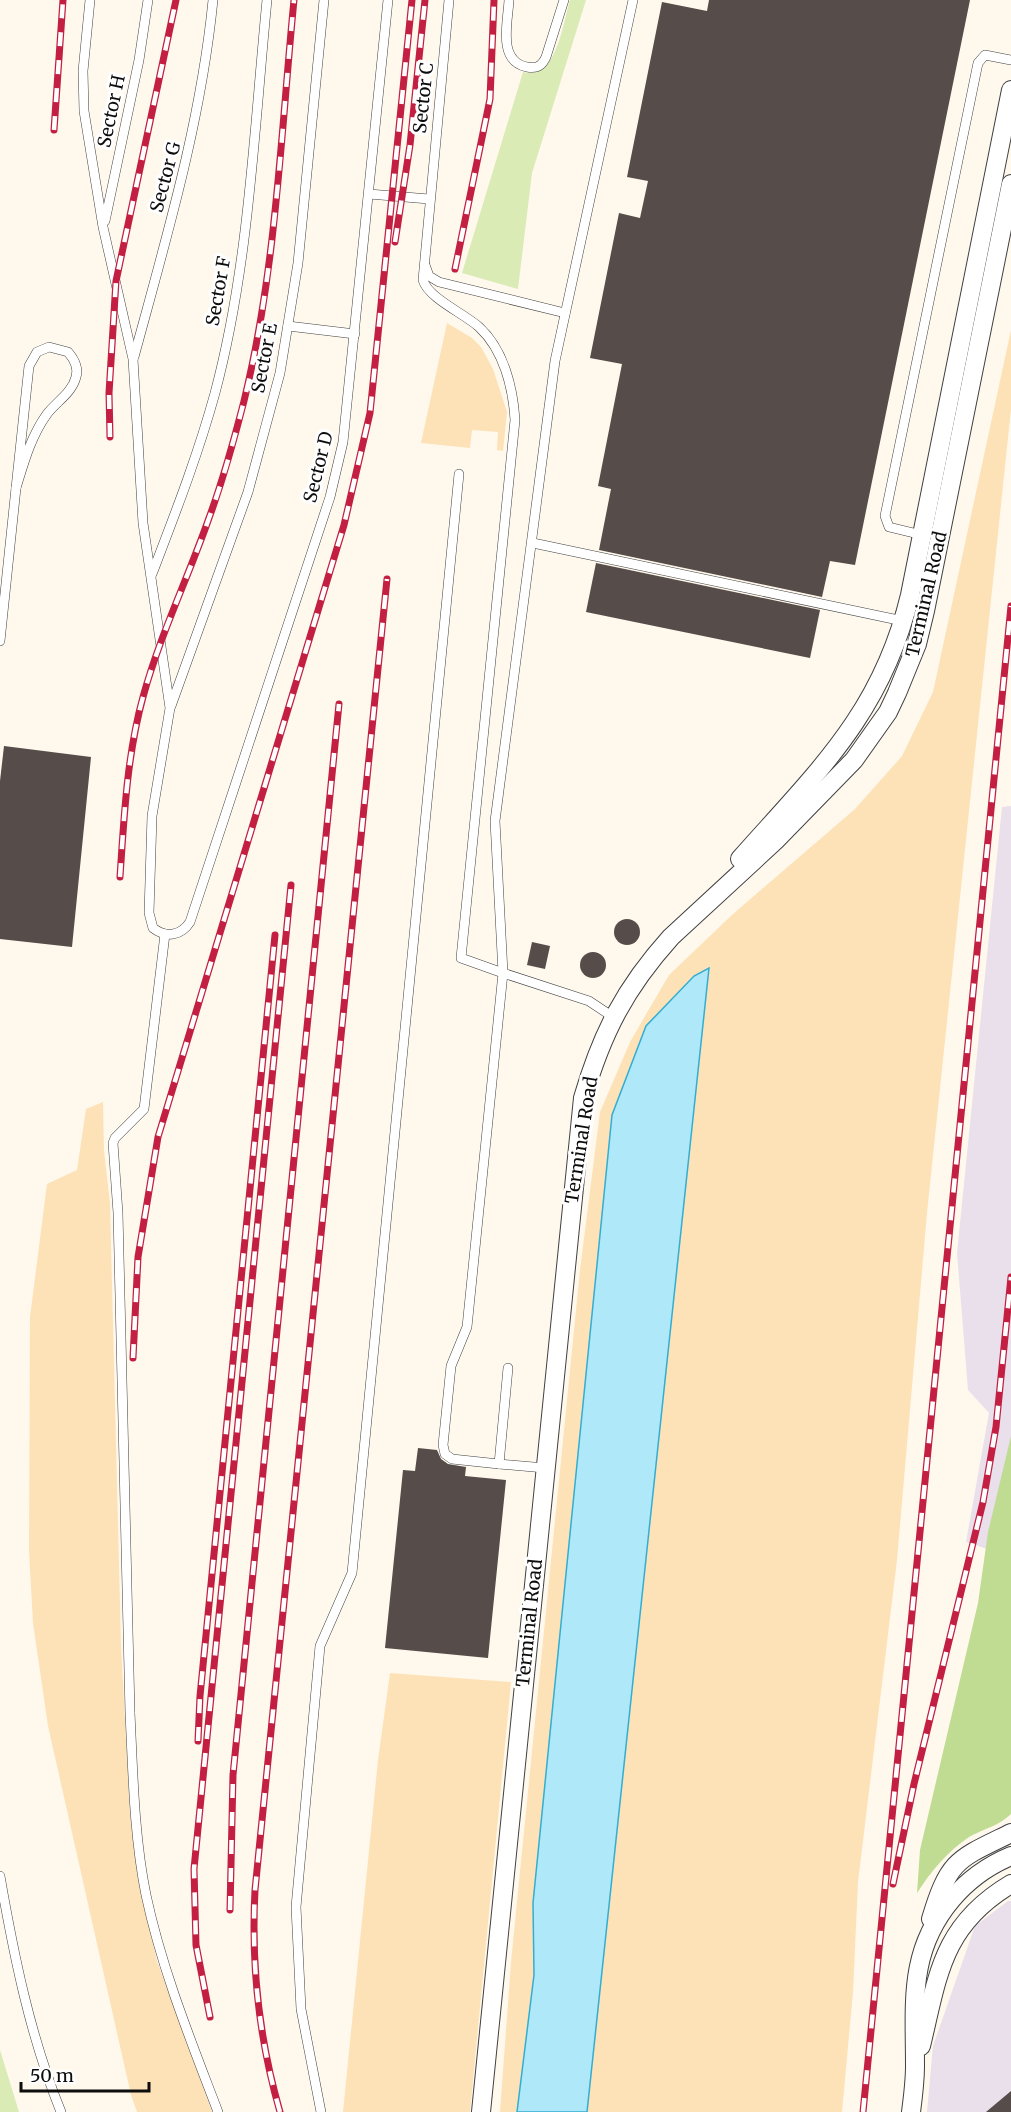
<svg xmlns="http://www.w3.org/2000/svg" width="1011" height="2112" font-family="Merriweather,serif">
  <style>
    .industrial { fill: #e9e0ec }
    .green { fill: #daebb5 }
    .forest { fill: #c0dc93 }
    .sand { fill: #fde2b7 }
    .water { fill: #afe9f9; stroke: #33add3; stroke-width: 1.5 }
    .building { fill: #564c49 }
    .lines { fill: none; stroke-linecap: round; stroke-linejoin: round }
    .lane-casing { stroke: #404040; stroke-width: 10 }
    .street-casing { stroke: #404040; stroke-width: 20 }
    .lane { stroke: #fff; stroke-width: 9 }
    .street { stroke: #fff; stroke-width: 18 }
    .rail-casing { stroke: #c21f42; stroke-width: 7 }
    .rail { stroke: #fff; stroke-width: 4.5; stroke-dasharray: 14; stroke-linecap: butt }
    .labels { text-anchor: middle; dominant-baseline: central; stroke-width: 6; stroke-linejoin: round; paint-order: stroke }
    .street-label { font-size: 18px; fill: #0d0d0d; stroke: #fff }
  </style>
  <rect width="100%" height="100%" fill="#fff8ed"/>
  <g class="industrial">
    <path d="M1011,806V1557L966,1542L989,1413L968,1390L957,1253L1002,807Z"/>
    <path d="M1008,1901H1011V2112H927L933,2046L975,1926Z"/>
  </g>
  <g class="green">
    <path d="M570,0H586L532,173L518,289L462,273L523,72C557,81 563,22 570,0Z"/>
    <path d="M0,2050L19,2112H0Z"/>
  </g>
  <path class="forest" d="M1011,1436V1814C999,1826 983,1829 969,1837C946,1853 932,1870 917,1893L920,1850L978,1603L988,1532Z"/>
  <g class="sand">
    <path d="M447,323L472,338L481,347L493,369L507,412L503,451L497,450L498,432L472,430L470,448L421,443Z"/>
    <path d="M1011,330V409L927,1213L897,1560L858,1882L853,1992L842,2112H500L511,1962L580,1270L600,1112L630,1042L669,975L733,914L855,809L902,756L933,692Z"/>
    <path d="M103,1102L104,1151L110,1203L121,1645L130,1814L138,1879L157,1961L212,2112H137L131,2095L48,1726L33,1623L29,1551L30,1317L47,1184L77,1170L86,1109Z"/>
    <path d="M390,1673L511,1682L470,2112H343L378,1760Z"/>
  </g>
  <path class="water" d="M709,968L587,2112H517L534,1975L533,1903L612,1115L646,1026L694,976Z"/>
  <g class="building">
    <path d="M709,0H970L855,565L830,561L822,597L599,550L611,489L598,486L622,364L590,358L619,213L640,218L648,181L627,177L662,2L707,11Z"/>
    <path d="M596,563L820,610L810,658L586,612Z"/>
    <path d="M4,746L91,757L72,947L0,939V781Z"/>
    <circle cx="627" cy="932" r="13"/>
    <path d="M532,942L550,946L545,969L527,965Z"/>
    <circle cx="593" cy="965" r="13"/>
    <path d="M418,1448L437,1450L441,1459L448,1464L466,1467L465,1476L506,1480L488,1658L385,1648L403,1470L415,1471Z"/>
    <path d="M1011,2091V2112H986Z"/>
  </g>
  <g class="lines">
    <defs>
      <g id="lane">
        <path d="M90,0L83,71L84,111L103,227L133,359L143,523L170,708L152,816L149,913L153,928C166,938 181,936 190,922L330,497L343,442L388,0"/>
        <path d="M449,0L423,280C428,298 465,314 479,327C504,350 513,388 515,420L461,958L503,973L467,1327L451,1366L443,1445L445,1454L452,1459L499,1464"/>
        <path d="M509,0C508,22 497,61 527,67C536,69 542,66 546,57L564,0"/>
        <path d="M369,194L429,199"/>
        <path d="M105,221L139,60L148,0"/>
        <path d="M425,265L429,276L439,282L565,313"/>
        <path d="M288,326L355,334"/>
        <path d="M49,347L68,352C74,359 79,367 76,377C72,393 56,402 47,414C31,436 24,462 16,488L29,366L37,352Z"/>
        <path d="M134,357C166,239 201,122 213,0"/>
        <path d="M922,535L889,527L885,516L978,63L985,55L1011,60"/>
        <path d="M533,543L903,621"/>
        <path d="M152,574C175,514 198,455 215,393C249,266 254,130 267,0"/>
        <path d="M0,641L16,488"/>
        <path d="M171,706L248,492L280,373L298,263L324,0"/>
        <path d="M165,934L144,1109L115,1138L113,1143L118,1213L130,1713C133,1774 134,1836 146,1895C162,1970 191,2041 218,2112"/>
        <path d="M613,1017L589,1001L503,973L495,821L555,361L633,0"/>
        <path d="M508,1368L499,1464L545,1468"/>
        <path d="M0,1876C14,1956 30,2036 61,2112"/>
        <path d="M321,2112L301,2009L296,1907L320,1646L352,1573L459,474"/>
      </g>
      <g id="street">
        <path d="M740,859C817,772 882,713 910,595L1011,90"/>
        <path d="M931,1919C949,1859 958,1859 1011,1833"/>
        <path d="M921,2046C938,1975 942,1925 1011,1884"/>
        <path d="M481,2112L583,1098C602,1033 625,988 671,937L775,841L854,760L888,712L897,693L917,644L925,611L1011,184"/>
        <path d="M911,2112C913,2097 915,2081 915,2066C915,2002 908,1951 952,1899C968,1880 987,1866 1011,1856"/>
      </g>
    </defs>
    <use href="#lane" class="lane-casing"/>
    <use href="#street" class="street-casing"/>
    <use href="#lane" class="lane"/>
    <use href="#street" class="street"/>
    <defs>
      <g id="rail">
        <path d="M54,130L63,0"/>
        <path d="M395,242L410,145L425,0"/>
        <path d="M455,269L490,99L494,0"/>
        <path d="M110,437L109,393L116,281L176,0"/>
        <path d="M120,877C124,817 127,755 143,697C160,635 188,578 209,518C223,480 234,440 244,401C276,271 281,132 294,0"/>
        <path d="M133,1358L138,1257L158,1137L344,525L370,413L412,0"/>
        <path d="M198,1741L200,1696L275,935"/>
        <path d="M893,1884L914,1784L983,1502L996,1427L1011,1277"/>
        <path d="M230,1910L233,1775L339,704"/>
        <path d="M210,2017L196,1945L194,1869L291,885"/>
        <path d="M280,2112C259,2039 251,1965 255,1890L387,579"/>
        <path d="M863,2112L1011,606"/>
      </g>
    </defs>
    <use href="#rail" class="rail-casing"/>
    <use href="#rail" class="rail"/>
  </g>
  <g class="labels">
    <g class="street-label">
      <text transform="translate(423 98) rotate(-84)">Sector C</text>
      <text transform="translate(111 111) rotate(-78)">Sector H</text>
      <text transform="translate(165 177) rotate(-75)">Sector G</text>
      <text transform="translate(218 291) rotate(-80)">Sector F</text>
      <text transform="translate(264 358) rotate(-79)">Sector E</text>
      <text transform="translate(318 467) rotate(-76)">Sector D</text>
      <text transform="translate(926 594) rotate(-77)">Terminal Road</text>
      <text transform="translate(581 1140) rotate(-81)">Terminal Road</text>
      <text transform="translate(529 1623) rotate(-84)">Terminal Road</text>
    </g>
  </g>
  <path d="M21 2082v9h128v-9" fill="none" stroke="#0d0d0d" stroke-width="3"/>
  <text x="30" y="2082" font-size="18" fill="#0d0d0d" stroke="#ffffff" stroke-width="4.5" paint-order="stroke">50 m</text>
</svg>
